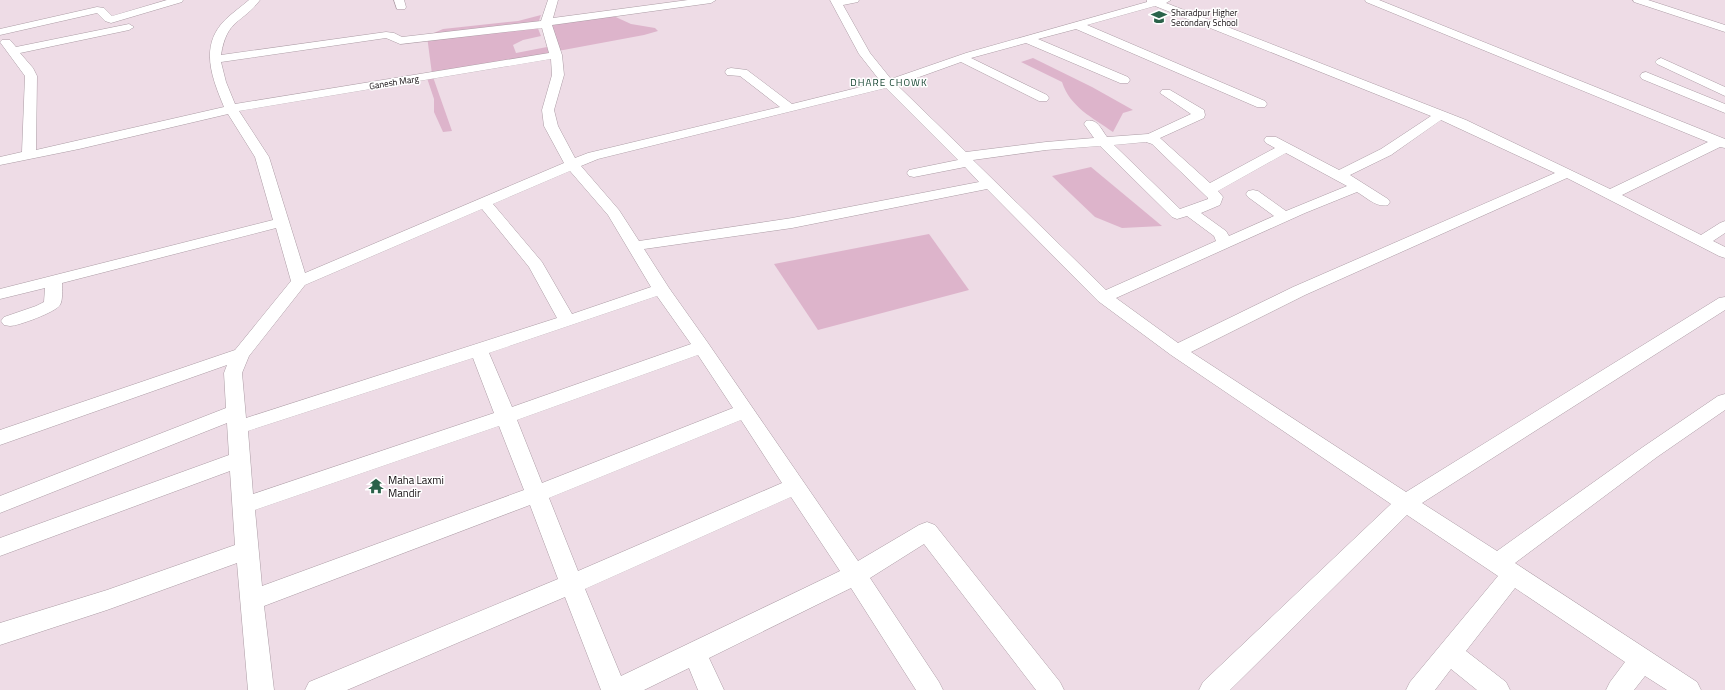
<svg xmlns="http://www.w3.org/2000/svg" width="1725" height="690" font-family="'Titillium Web',sans-serif">
  <style>
    .green { fill: #ddb4cb }
    .lines { fill: none; stroke-linecap: round; stroke-linejoin: round }
    .minor-casing { stroke: #ac9ca5; stroke-width: 1 }
    .minor { fill: #fff; fill-rule: evenodd }
    .labels { text-anchor: middle; dominant-baseline: central; stroke-width: 3; stroke-linejoin: round; paint-order: stroke }
    .far-poi-label { font-size: 9px; fill: #120c0f; stroke: #fff; text-anchor: start }
    .far-street-label { font-size: 9px; fill: #120c0f; stroke: #fff }
    .far-neighbourhood-label { font-size: 10px; letter-spacing: 1px; fill: #164431; stroke: #fff }
    .poi-label { font-size: 11px; fill: #120c0f; stroke: #fff; text-anchor: start }
  </style>
  <rect width="100%" height="100%" fill="#eedce6"/>
  <g class="green">
    <path d="M607,13L631,24L655,28L658,31L644,35L558,51L547,20Z"/>
    <path d="M541,15L537,26L541,36L523,40L513,45L516,53L547,47L550,54L432,74L427,36L443,29L518,21Z"/>
    <path d="M1033,58L1092,87L1133,110L1123,113L1113,132C1093,118 1070,107 1062,82L1021,62Z"/>
    <path d="M433,77L452,131L443,132L434,112V99L427,78Z"/>
    <path d="M1091,167L1162,226L1122,228L1095,217L1052,176Z"/>
    <path d="M929,234L969,290L818,330L774,264Z"/>
  </g>
  <g class="lines">
    <defs>
      <g id="minor">
        <path d="M167,0H183L182,2L111,23L105,21L97,13L0,35V29L97,7L104,8L112,16Z"/>
        <path d="M249,0H260C242,24 227,18 221,55L386,32L394,33L402,37L541,21L548,0H558L553,18L688,0H716L711,3L552,25L562,55L564,75L554,110L558,126L575,158L588,153L780,107L740,76L727,75L725,72L727,69L731,68L747,70L792,104L881,82L859,54L830,0H859L858,2L843,5L870,53L891,79L966,53L1147,2V0H1171L1166,3L1466,120L1610,189L1708,142L1366,2L1365,0H1379L1725,139V148L1720,147L1622,195L1701,235L1720,223L1725,221V233L1713,241L1725,247V258L1719,256L1567,178L1305,295L1191,352L1406,492L1719,298L1725,297V310L1422,503L1497,551L1643,447L1718,396L1725,394V410L1657,457L1515,563L1697,682L1701,690H1667L1645,676L1634,690H1606L1610,682L1625,662L1515,588L1466,651L1506,682L1510,690H1477L1451,669L1435,690H1406L1410,682L1498,576L1407,515L1230,690H1199L1203,682L1391,504L1171,355L1098,301L987,189L792,228L644,249L669,288L708,343L858,561L919,525L927,522L935,525L1060,682L1064,690H1036L924,544L870,578L939,682L943,690H916L851,588L709,658L724,690H698L689,668L644,690H601L565,597L347,690H305L309,682L558,579L530,505L264,606L274,690H248L237,563L107,610L0,645V623L107,590L235,545L230,471L0,556V538L229,455L227,423L0,513V496L226,408L224,373L227,365L0,445V430L235,350L291,281L276,228L62,283C62,290 63,300 60,305C56,312 18,326 10,326C8,326 6,325 4,325L1,321L4,317L36,306L44,302L45,288L0,299V289L273,220L255,157L228,114L79,149L0,165V157L22,152L25,76L0,42L2,40H10L16,47L129,24L134,27L129,30L20,53L33,68L37,76L36,150L224,107C212,78 199,46 225,20C232,13 241,7 249,0ZM1155,6L1431,116L1381,149L1339,170L1276,137H1266L1264,140L1266,143L1275,148L1210,183L1160,138L1204,118L1205,115L1204,110L1170,90H1162L1160,93L1191,114L1148,134L1107,137C1101,129 1097,118 1086,121L1084,124L1094,138L1046,142L966,152L897,85L961,62L1039,101H1047L1049,98L1047,95L971,58L1026,43L1120,83H1128L1130,80L1128,77L1038,39L1076,29L1257,107H1265L1267,104L1265,101L1087,25ZM542,28L549,53L235,104L226,82L221,62L386,38L400,44ZM551,59L552,75L542,110L544,126L564,163L305,273L269,157L239,111ZM886,88L958,160L909,170L907,173L909,176L914,177L965,167L979,182L792,218L639,241L619,210L581,166L598,159ZM1441,120L1555,173L1293,287L1178,343L1116,298L1305,213L1357,192C1367,198 1377,208 1388,205L1390,202L1388,199L1350,175L1391,155ZM1146,142L1152,144L1208,198V199L1180,209L1114,145ZM1100,146L1172,217L1177,219L1187,216L1214,236L1216,241L1106,290L973,160L1046,150ZM1286,153L1347,186L1286,211L1258,191L1253,190L1248,191L1246,194L1248,197L1274,216L1229,236L1226,231L1201,213L1220,205L1223,197L1218,191ZM570,171L608,215L651,287L572,314L542,262L493,204ZM482,209L529,267L557,318L246,418L242,373L249,356L305,285ZM657,296L691,344L512,407L489,353ZM698,355L733,408L542,483L517,420ZM473,358L494,413L253,494L248,431ZM741,420L782,483L578,571L549,498ZM499,426L524,490L262,586L255,510ZM791,497L840,571L621,676L585,589Z"/>
        <path d="M394,0H404L406,7L405,9H397Z"/>
        <path d="M1633,0H1648L1725,25V32L1634,2Z"/>
        <path d="M1661,58L1725,87V96L1657,64L1655,62L1657,60Z"/>
        <path d="M1646,72L1725,104V113L1642,79L1640,76L1642,73Z"/>
      </g>
    </defs>
    <use href="#minor" class="minor-casing"/>
    <use href="#minor" class="minor"/>
  </g>
  <defs>
    <symbol id="school-bare" viewBox="-9 -9 18 18"><path d="M0-5L7-2L0 1L-7-2ZM-4 1L0 2.5L4 1V4Q0 6-4 4Z" fill="#2a624a" stroke="#fff" stroke-width="2.5" paint-order="stroke"/></symbol>
    <symbol id="temple-bare" viewBox="-9 -9 18 18"><path d="M0-6L5-2H3V0L6.5 2.5H4V6H1.5V3h-3V6H-4V2.5H-6.5L-3 0V-2H-5Z" fill="#2a624a" stroke="#fff" stroke-width="2.5" paint-order="stroke"/></symbol>
  </defs>
  <g fill-rule="evenodd">
    <use href="#school-bare" x="1148" y="6" width="22" height="22"/>
    <use href="#temple-bare" x="365" y="475" width="22" height="22"/>
  </g>
  <g class="labels">
    <g class="far-poi-label">
      <text x="1171" y="12">Sharadpur Higher<tspan x="1171" dy="10">Secondary School</tspan></text>
    </g>
    <g class="far-street-label">
      <text transform="translate(394 82) rotate(-9)">Ganesh Marg</text>
    </g>
    <g class="far-neighbourhood-label">
      <text x="889" y="82">DHARE CHOWK</text>
    </g>
    <g class="poi-label">
      <text x="388" y="480">Maha Laxmi<tspan x="388" dy="13">Mandir</tspan></text>
    </g>
  </g>
</svg>
